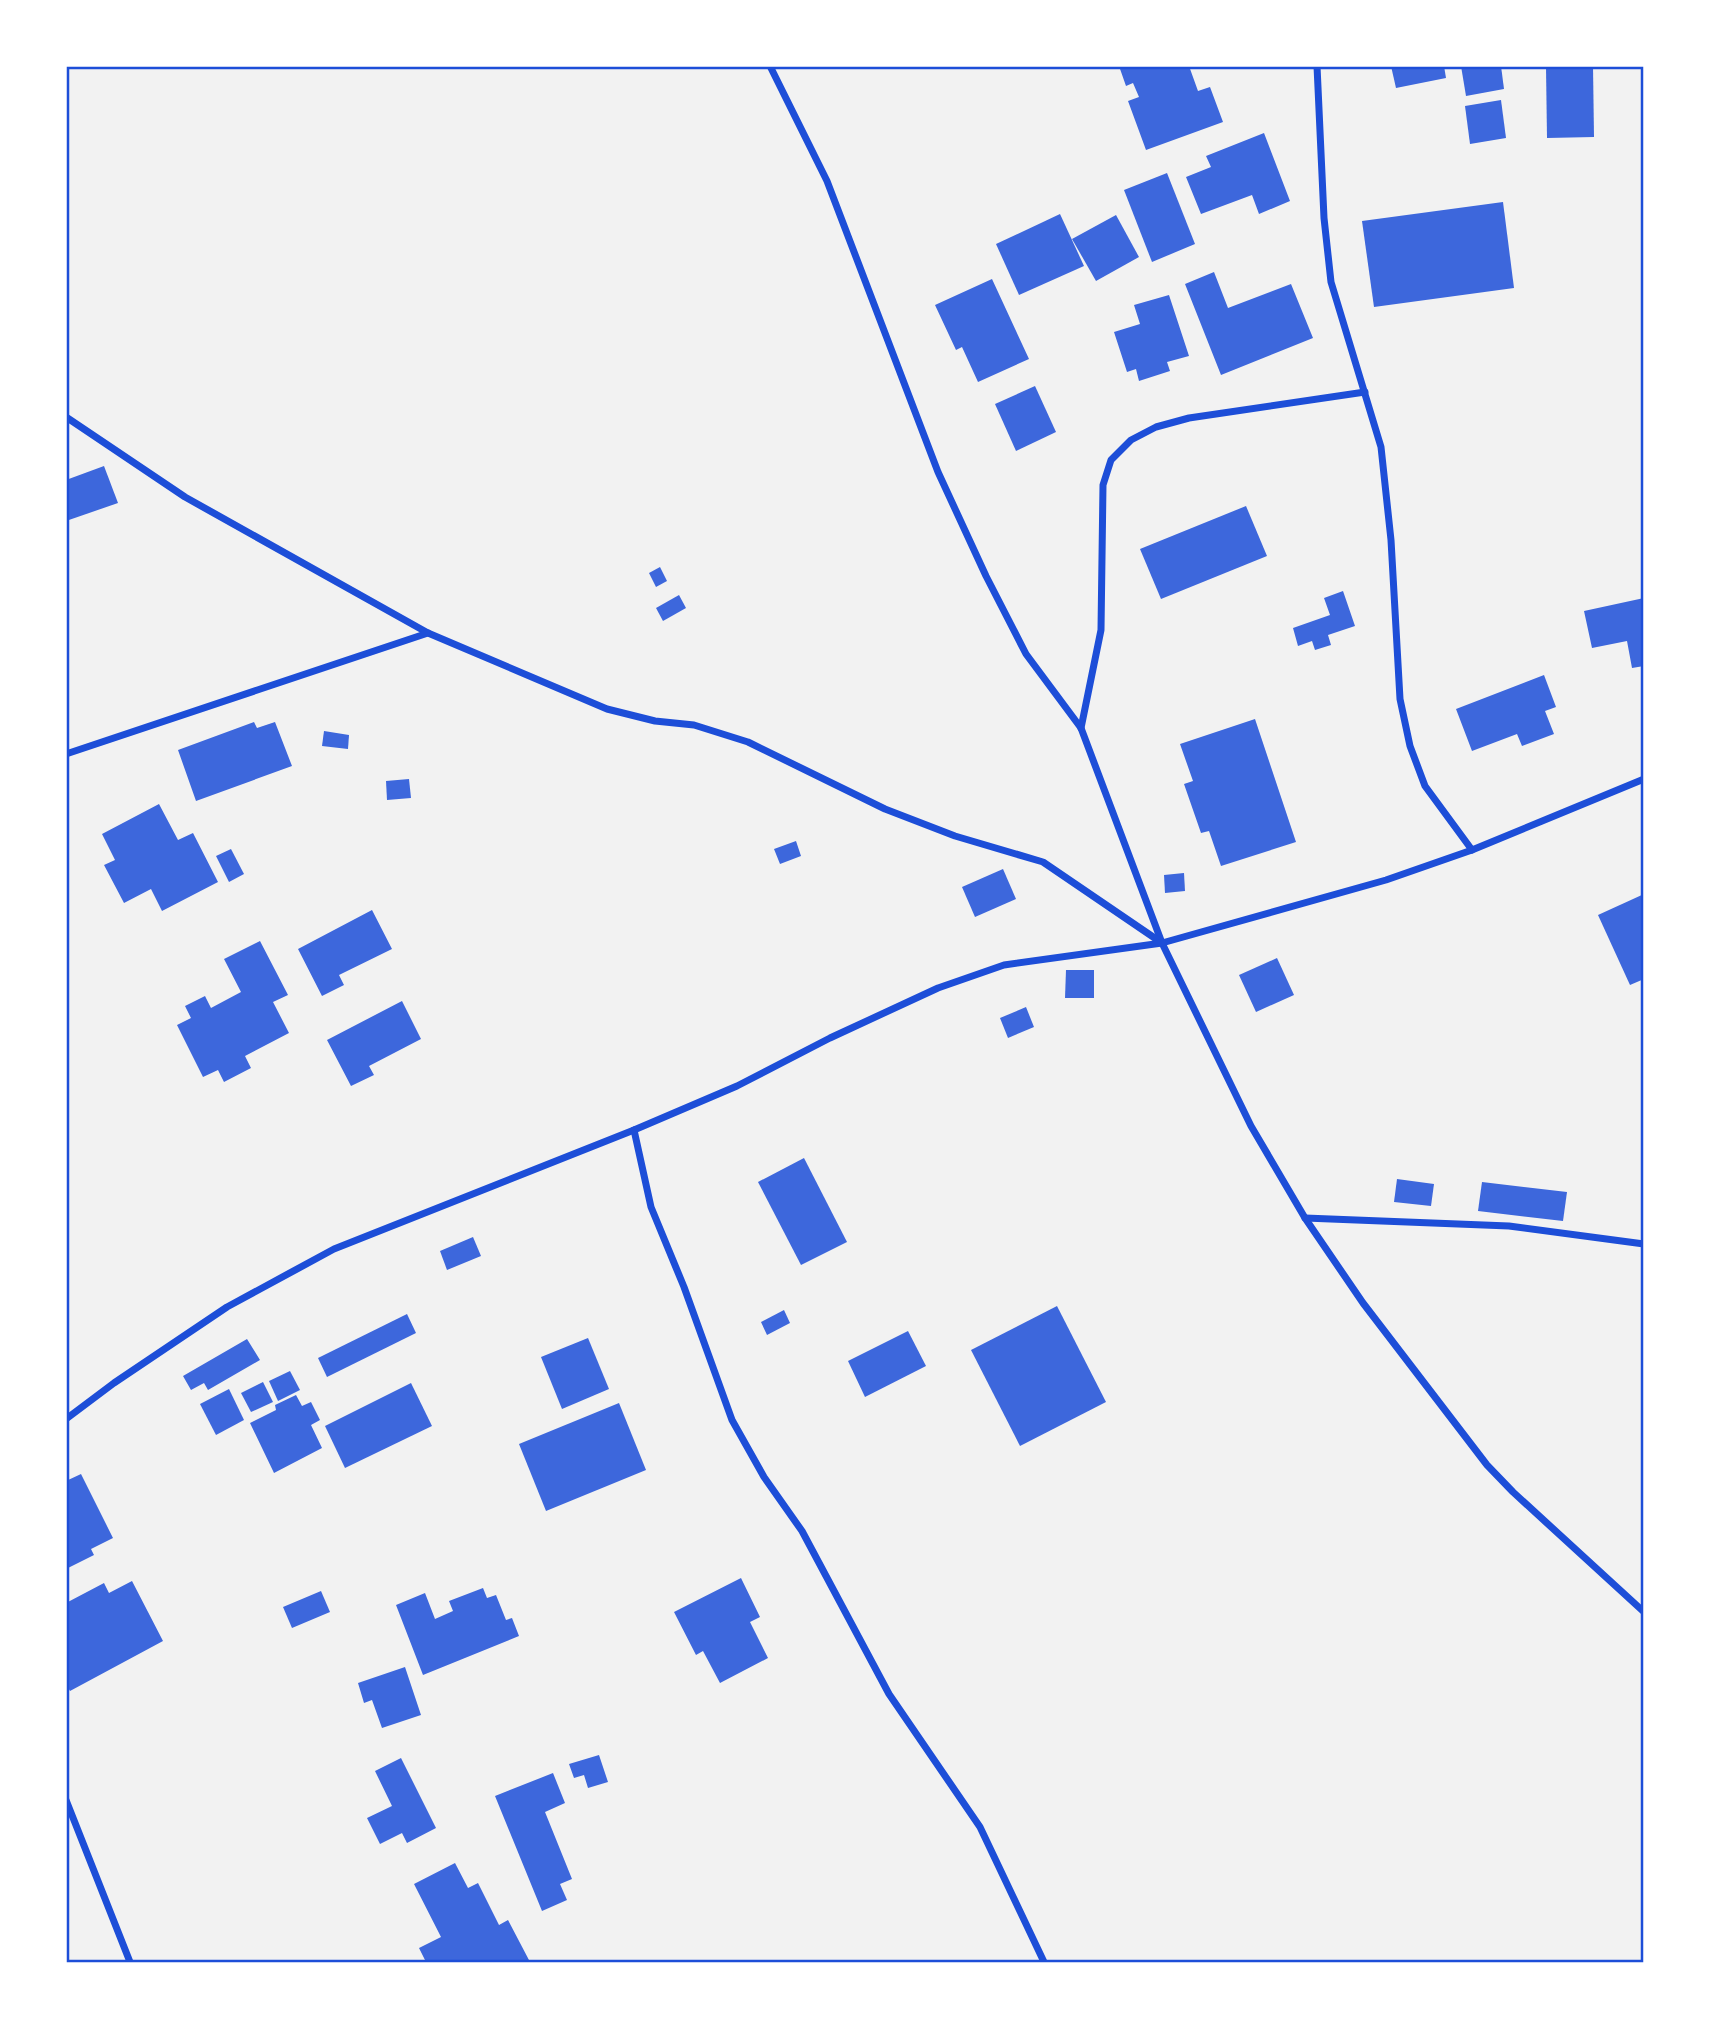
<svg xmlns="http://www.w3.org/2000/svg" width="1710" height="2029" font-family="'DM Sans',sans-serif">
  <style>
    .building { fill: #3d67dc }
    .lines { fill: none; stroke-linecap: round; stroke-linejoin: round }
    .minor { stroke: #1d4ed8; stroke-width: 7 }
    .neatline { fill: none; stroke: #1d4ed8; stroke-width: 2.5 }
  </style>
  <rect width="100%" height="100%" fill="#f2f2f2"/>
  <g class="building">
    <path d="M1119,66H1189L1198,91L1210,87L1223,122L1146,150L1128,101L1139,97L1133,83L1126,86Z"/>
    <path d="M1391,66H1444L1446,78L1396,88Z"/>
    <path d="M1461,66H1501L1504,89L1466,96Z"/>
    <path d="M1593,66L1594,137L1547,138L1546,67Z"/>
    <path d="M1501,100L1506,138L1470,144L1465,106Z"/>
    <path d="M1264,133L1290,201L1259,214L1252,195L1201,214L1186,177L1211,167L1206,156Z"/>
    <path d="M1167,173L1195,244L1152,262L1124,190Z"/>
    <path d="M1503,202L1514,288L1374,307L1362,221Z"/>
    <path d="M1060,214L1084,266L1019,295L996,244Z"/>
    <path d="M1116,215L1139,257L1096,281L1072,239Z"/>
    <path d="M1214,272L1228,308L1291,284L1313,338L1221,375L1185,284Z"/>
    <path d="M992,279L1029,359L978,382L962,347L956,350L935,305Z"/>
    <path d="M1169,295L1189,356L1167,362L1170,371L1139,381L1136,369L1127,372L1114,332L1140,324L1134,305Z"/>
    <path d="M1035,386L1056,432L1016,451L995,404Z"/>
    <path d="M104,466L118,503L66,521V480Z"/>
    <path d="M1246,506L1267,556L1161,599L1140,549Z"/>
    <path d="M660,567L667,581L656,587L649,573Z"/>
    <path d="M1343,591L1355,626L1328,635L1331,645L1315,650L1312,641L1298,646L1293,628L1330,615L1324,598Z"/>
    <path d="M679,595L686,608L663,621L656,608Z"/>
    <path d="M1644,598V666L1632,668L1627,641L1592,648L1584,611Z"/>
    <path d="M1544,675L1556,707L1545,711L1554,734L1522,746L1517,734L1472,751L1456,709Z"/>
    <path d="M1255,719L1296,842L1221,866L1209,831L1201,833L1184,784L1193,781L1180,744Z"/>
    <path d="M254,722L257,728L275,722L292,766L196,801L178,750Z"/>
    <path d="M324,731L349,735L348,749L322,746Z"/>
    <path d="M409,779L411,798L387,800L386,781Z"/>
    <path d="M159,804L178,840L193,833L218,882L162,911L151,889L124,903L104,865L115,860L102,834Z"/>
    <path d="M796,841L801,856L780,864L774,849Z"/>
    <path d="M231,849L244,874L229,882L216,856Z"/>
    <path d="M1003,869L1016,899L975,917L962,887Z"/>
    <path d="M1184,873L1185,891L1165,893L1164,875Z"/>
    <path d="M1644,894V979L1630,985L1598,915Z"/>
    <path d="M372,910L392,949L339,975L344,985L322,996L298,949Z"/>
    <path d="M260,941L288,995L273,1002L289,1033L245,1056L251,1068L224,1082L218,1070L203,1077L177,1025L191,1018L185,1006L205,996L211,1008L241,992L224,959Z"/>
    <path d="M1277,958L1294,995L1256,1012L1239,975Z"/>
    <path d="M1066,970H1094V998H1065Z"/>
    <path d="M402,1001L421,1039L369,1066L374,1075L351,1086L327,1040Z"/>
    <path d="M1026,1007L1034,1027L1008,1038L1000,1018Z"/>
    <path d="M804,1158L847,1242L801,1265L758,1182Z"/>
    <path d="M1397,1179L1434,1184L1431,1206L1394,1202Z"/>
    <path d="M1482,1182L1567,1192L1563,1221L1478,1211Z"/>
    <path d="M473,1237L481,1256L447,1270L440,1251Z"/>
    <path d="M1057,1306L1106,1402L1020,1446L971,1350Z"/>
    <path d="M784,1310L790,1323L767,1335L761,1322Z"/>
    <path d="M407,1314L416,1333L327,1377L318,1358Z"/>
    <path d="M908,1331L926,1366L865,1397L848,1361Z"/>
    <path d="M588,1338L609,1389L562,1409L541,1357Z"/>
    <path d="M247,1339L260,1360L208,1390L204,1383L191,1390L183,1376Z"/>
    <path d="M290,1371L300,1390L278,1401L269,1381Z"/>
    <path d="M263,1382L273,1402L251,1412L241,1393Z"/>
    <path d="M411,1383L432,1426L345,1468L325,1426Z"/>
    <path d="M229,1389L244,1420L216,1435L200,1404Z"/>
    <path d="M296,1395L302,1406L311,1402L320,1420L311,1425L322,1448L274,1473L250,1423L276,1410L275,1405Z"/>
    <path d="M619,1403L646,1470L546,1511L519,1444Z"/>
    <path d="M81,1474L113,1538L91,1549L94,1555L66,1569V1481Z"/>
    <path d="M741,1578L760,1617L750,1622L768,1658L720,1683L703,1651L696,1655L674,1612Z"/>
    <path d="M132,1581L163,1641L70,1691L66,1684V1603L104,1583L109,1593Z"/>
    <path d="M483,1588L487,1598L496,1595L506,1620L512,1618L519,1636L423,1675L396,1605L425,1593L435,1619L453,1611L449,1601Z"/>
    <path d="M321,1591L330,1612L292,1628L283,1607Z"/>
    <path d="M405,1667L421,1715L382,1728L372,1700L364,1703L358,1683Z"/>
    <path d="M599,1755L608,1782L588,1788L584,1775L574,1778L569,1764Z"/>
    <path d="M401,1758L436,1828L407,1843L402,1833L380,1844L367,1818L392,1806L375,1771Z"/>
    <path d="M553,1773L565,1803L545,1812L572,1879L560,1884L567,1900L542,1911L495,1796Z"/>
    <path d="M455,1863L468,1888L478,1883L499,1925L508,1920L530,1962H426L419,1948L441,1937L414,1884Z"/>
  </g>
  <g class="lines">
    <g class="minor">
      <path d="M770,66L827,181L938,472L986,576L1026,654L1081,728L1162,943L1251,1126L1305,1218L1363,1303L1487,1465L1513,1492L1644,1612"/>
      <path d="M1317,66L1324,218L1331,282L1381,447L1391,540L1400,699L1410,746L1425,786L1472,850"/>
      <path d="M66,417L185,497L428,633L607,709L655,721L694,725L748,742L885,809L955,836L1043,862L1162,943"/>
      <path d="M1081,728L1101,630L1103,485L1111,460L1131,440L1156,427L1189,418L1365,392"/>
      <path d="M66,754L428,633"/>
      <path d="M634,1130L651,1207L684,1287L732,1420L764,1477L802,1531L889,1694L980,1827L1044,1962"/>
      <path d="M1305,1218L1509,1226L1644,1244"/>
      <path d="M66,1419L114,1383L227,1307L334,1249L634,1130L737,1086L830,1038L938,988L1004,965L1162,943L1386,880L1472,850L1644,779"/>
      <path d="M66,1800L130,1962"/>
    </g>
  </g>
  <rect width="1710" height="2029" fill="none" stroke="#ffffff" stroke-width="136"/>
  <rect x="68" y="68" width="1574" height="1893" class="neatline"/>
</svg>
